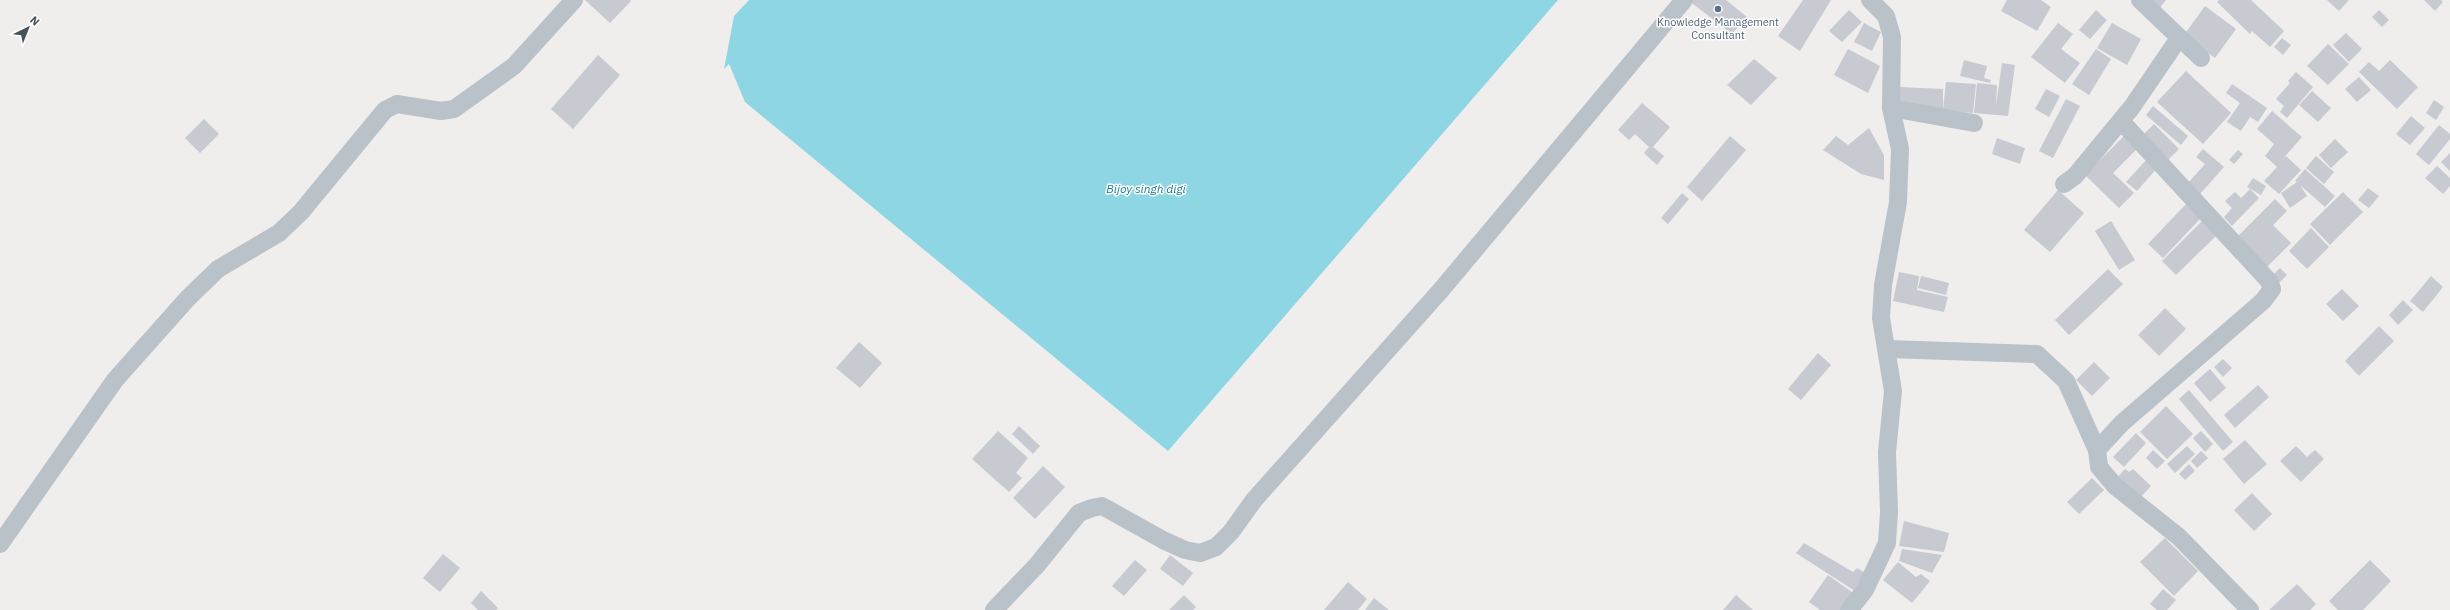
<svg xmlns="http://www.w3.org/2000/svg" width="2450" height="610" font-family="'IBM Plex Sans',sans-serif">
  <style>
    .water { fill: #8fd6e4 }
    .building { fill: #c7cad0 }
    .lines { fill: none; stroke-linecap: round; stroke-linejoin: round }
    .street { stroke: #bac2c9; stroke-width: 18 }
    .service-dot { fill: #5c6f8a; stroke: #fff; stroke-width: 1.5 }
    .labels { text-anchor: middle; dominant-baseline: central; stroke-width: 3; stroke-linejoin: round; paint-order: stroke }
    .service-label { font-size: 11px; fill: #4e5e75; stroke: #fff }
    .water-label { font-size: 12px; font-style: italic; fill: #178095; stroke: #fff }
  </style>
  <rect width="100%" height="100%" fill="#f0eded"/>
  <path class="water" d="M749,0H1558L1168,451L745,102L729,64L724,69L734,16Z"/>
  <g class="building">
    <path d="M585,0H630L631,1L610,23Z"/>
    <path d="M1688,0H1726L1747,17L1732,34Z"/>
    <path d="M1803,0H1831L1800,51L1778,36Z"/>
    <path d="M2007,0H2041L2051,7L2037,31L2001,11Z"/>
    <path d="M2146,0H2166L2159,9Z"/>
    <path d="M2219,0H2251L2284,31L2270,47L2252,31L2250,34L2217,2Z"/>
    <path d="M2327,0H2349L2339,11Z"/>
    <path d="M2424,0H2441L2443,2L2435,11Z"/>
    <path d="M2205,6L2236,29L2215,58L2184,35Z"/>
    <path d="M1849,10L1862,22L1842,42L1829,31Z"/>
    <path d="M2096,10L2107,20L2090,39L2079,30Z"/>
    <path d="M2379,10L2389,20L2382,27L2372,17Z"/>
    <path d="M1864,23L1881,32L1872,51L1854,42Z"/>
    <path d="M2058,23L2073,34L2061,49L2080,63L2065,83L2031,57Z"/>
    <path d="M2112,23L2141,39L2127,65L2097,48Z"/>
    <path d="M2346,33L2362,49L2349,62L2333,45Z"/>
    <path d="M2282,38L2291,45L2283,55L2274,47Z"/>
    <path d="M2328,44L2349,64L2328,85L2307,66Z"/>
    <path d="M1848,49L1880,66L1868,93L1834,75Z"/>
    <path d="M2096,49L2111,59L2089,95L2072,84Z"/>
    <path d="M598,55L620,75L573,129L551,109Z"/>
    <path d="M1754,59L1777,78L1751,105L1727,85Z"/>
    <path d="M1964,60L1987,66L1984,78L1991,80L1990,83L1960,76Z"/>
    <path d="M2390,60L2418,87L2397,109L2359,72L2369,62L2379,71Z"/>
    <path d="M2002,63L2015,65L2008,116L1974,113L1977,83L1997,85L1996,106Z"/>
    <path d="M2186,71L2231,113L2203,144L2157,102Z"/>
    <path d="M2296,72L2313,87L2287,118L2280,112L2284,106L2276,99L2290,83L2288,81Z"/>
    <path d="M2359,77L2371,90L2357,102L2345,89Z"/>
    <path d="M1946,82L1976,84L1973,113L1943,110Z"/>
    <path d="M2232,84L2267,108L2258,122L2250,117L2241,131L2227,122L2240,103L2226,93Z"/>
    <path d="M1899,87L1943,89V109L1899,107Z"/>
    <path d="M2046,89L2060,96L2049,117L2035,109Z"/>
    <path d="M2312,91L2331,108L2318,122L2299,105Z"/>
    <path d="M2066,99L2080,106L2053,158L2039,151Z"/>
    <path d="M2434,100L2444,107L2436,120L2426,113Z"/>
    <path d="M1642,103L1670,127L1653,147L1664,156L1657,165L1644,153L1649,147L1635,134L1629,140L1618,130Z"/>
    <path d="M2153,106L2188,136L2181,145L2146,115Z"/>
    <path d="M2272,111L2302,137L2281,161L2286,156L2301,170L2279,194L2264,181L2277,167L2265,156L2274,144L2257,129Z"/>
    <path d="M2411,116L2425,128L2410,145L2396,134Z"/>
    <path d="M204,119L219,134L200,153L185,138Z"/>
    <path d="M2154,124L2179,149L2166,162L2141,137Z"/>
    <path d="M2439,125L2450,134V139L2429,165L2416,154Z"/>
    <path d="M1869,128L1884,155V180L1861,174L1823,150L1836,136L1848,145Z"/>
    <path d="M1730,136L1746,150L1702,201L1687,187Z"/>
    <path d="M2124,136L2137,149L2113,173L2134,193L2119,208L2085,175Z"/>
    <path d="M1997,138L2025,148L2020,164L1992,154Z"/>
    <path d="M2335,139L2348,152L2331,168L2319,155Z"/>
    <path d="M2203,149L2224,167L2200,194L2188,183L2205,164L2196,157Z"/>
    <path d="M2238,150L2243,154L2234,164L2229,160Z"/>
    <path d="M2450,153V171L2441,162Z"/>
    <path d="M2316,156L2334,172L2324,184L2306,168Z"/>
    <path d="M2148,158L2158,167L2137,191L2126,182Z"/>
    <path d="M2437,166L2450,178V186L2443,194L2425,178Z"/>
    <path d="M2305,169L2335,196L2325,207L2300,185L2307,196L2290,208L2281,193L2297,182L2295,181Z"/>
    <path d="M2253,178L2266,186L2261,195L2247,187Z"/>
    <path d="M2368,188L2379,196L2369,208L2358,200Z"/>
    <path d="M2250,189L2259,198L2232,226L2224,217L2232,208L2225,201L2235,192L2241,198Z"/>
    <path d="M2058,190L2084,213L2050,252L2024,230Z"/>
    <path d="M2343,192L2363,212L2330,245L2310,224Z"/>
    <path d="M1682,193L1689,199L1668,224L1661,218Z"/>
    <path d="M2275,199L2287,211L2273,225L2291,243L2266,268L2234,240Z"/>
    <path d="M2186,204L2201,218L2163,258L2148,244Z"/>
    <path d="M2111,221L2135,260L2119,270L2095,231Z"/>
    <path d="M2202,221L2217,235L2176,275L2162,261Z"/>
    <path d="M2311,228L2329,247L2307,269L2289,251Z"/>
    <path d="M2280,268L2287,275L2277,285L2270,278Z"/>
    <path d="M2108,269L2123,284L2069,335L2055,320Z"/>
    <path d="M1899,272L1919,276L1917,290L1948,297L1944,312L1893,301Z"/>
    <path d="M1921,276L1949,283L1946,295L1918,288Z"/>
    <path d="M2431,276L2443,287L2423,312L2410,301Z"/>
    <path d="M2342,289L2359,306L2343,321L2326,304Z"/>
    <path d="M2403,300L2413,310L2398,325L2389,315Z"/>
    <path d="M2165,308L2186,329L2159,356L2138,335Z"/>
    <path d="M2379,326L2394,341L2359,376L2345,361Z"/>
    <path d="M859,342L882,363L860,388L836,368Z"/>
    <path d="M1818,353L1831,365L1801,400L1788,389Z"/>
    <path d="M2223,359L2232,368L2223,377L2214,367Z"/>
    <path d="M2094,362L2110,378L2092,396L2076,380Z"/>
    <path d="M2210,369L2226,388L2210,402L2194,383Z"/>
    <path d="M2258,385L2269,397L2235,428L2224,415Z"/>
    <path d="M2189,390L2233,442L2223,451L2179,399Z"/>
    <path d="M2166,406L2193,434L2167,459L2140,432Z"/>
    <path d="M1019,426L1040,446L1033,454L1012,434Z"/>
    <path d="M998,431L1028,458L1016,473L1022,478L1009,492L972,459Z"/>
    <path d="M2201,431L2213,444L2205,452L2193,438Z"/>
    <path d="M2136,433L2146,443L2124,467L2113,457Z"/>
    <path d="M2245,440L2267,464L2244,484L2223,459Z"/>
    <path d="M2187,446L2195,454L2175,473L2167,464Z"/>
    <path d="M2296,446L2307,457L2315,450L2324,459L2301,482L2280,461Z"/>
    <path d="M2153,450L2165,461L2157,469L2146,458Z"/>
    <path d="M2201,451L2208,458L2197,468L2191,461Z"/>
    <path d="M2189,464L2195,471L2185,480L2179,474Z"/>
    <path d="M1043,466L1065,487L1035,519L1013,498Z"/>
    <path d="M2125,469L2129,472L2133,469L2151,486L2137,501L2115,480Z"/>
    <path d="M2092,478L2104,490L2079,514L2067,502Z"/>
    <path d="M2252,493L2272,514L2254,531L2234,510Z"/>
    <path d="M1904,521L1949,533L1944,552L1899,546Z"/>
    <path d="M2165,538L2198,571L2174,596L2140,562Z"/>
    <path d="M1804,543L1853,572L1857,568L1869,575L1858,593L1796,553Z"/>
    <path d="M1902,549L1942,555L1932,573L1899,561Z"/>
    <path d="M443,554L460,568L440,592L423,578Z"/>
    <path d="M1170,555L1193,573L1183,586L1160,569Z"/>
    <path d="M1135,560L1147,570L1124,596L1112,586Z"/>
    <path d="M2370,560L2391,581L2363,610H2338L2329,601Z"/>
    <path d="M1898,562L1916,577L1921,574L1930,581L1912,603L1883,580Z"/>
    <path d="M1828,575L1856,595L1845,610H1820L1809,602Z"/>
    <path d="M1348,582L1367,599L1358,610H1324Z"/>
    <path d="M2297,584L2316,604L2310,610H2269Z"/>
    <path d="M2163,589L2176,600L2167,610H2157L2150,604Z"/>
    <path d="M481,591L498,608L496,610H478L471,603Z"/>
    <path d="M1184,595L1196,607L1193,610H1169Z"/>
    <path d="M1736,595L1753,610H1723Z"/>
    <path d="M1374,598L1389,610H1365Z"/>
  </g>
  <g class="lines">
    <g class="street">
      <path d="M2140,0L2201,58"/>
      <path d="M1891,108L1974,123"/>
      <path d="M2121,121L2269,281L2272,289L2263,301L2122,423L2097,450L2099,467L2115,486L2179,537L2250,610"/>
      <path d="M2064,184L2075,176L2132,107L2179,38"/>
      <path d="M1888,349L2037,354L2066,381L2097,450"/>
      <path d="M0,544L115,380L188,298L218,269L279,233L301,212L385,110L397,104L441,111L454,109L514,66L574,0"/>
      <path d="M994,610L1037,565L1079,513L1092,508L1102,506L1163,540L1185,550L1200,553L1216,547L1231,532L1254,500L1441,290L1684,0"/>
      <path d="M1849,610L1865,590L1887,543L1889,512L1887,452L1893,391L1881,318L1883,285L1898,202L1900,149L1891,108L1892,37L1886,16L1870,0"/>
    </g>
  </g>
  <circle class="service-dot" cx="1718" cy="9" r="4"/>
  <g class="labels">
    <g class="service-label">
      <text x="1718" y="22">Knowledge Management<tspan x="1718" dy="13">Consultant</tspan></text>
    </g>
    <g class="water-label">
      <text x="1146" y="188">Bijoy singh digi</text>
    </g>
  </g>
  <g transform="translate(28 28) rotate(43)" stroke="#ffffff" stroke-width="3" paint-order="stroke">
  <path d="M0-3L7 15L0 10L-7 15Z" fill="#475159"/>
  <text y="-6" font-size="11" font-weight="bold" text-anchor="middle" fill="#475159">N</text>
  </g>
</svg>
